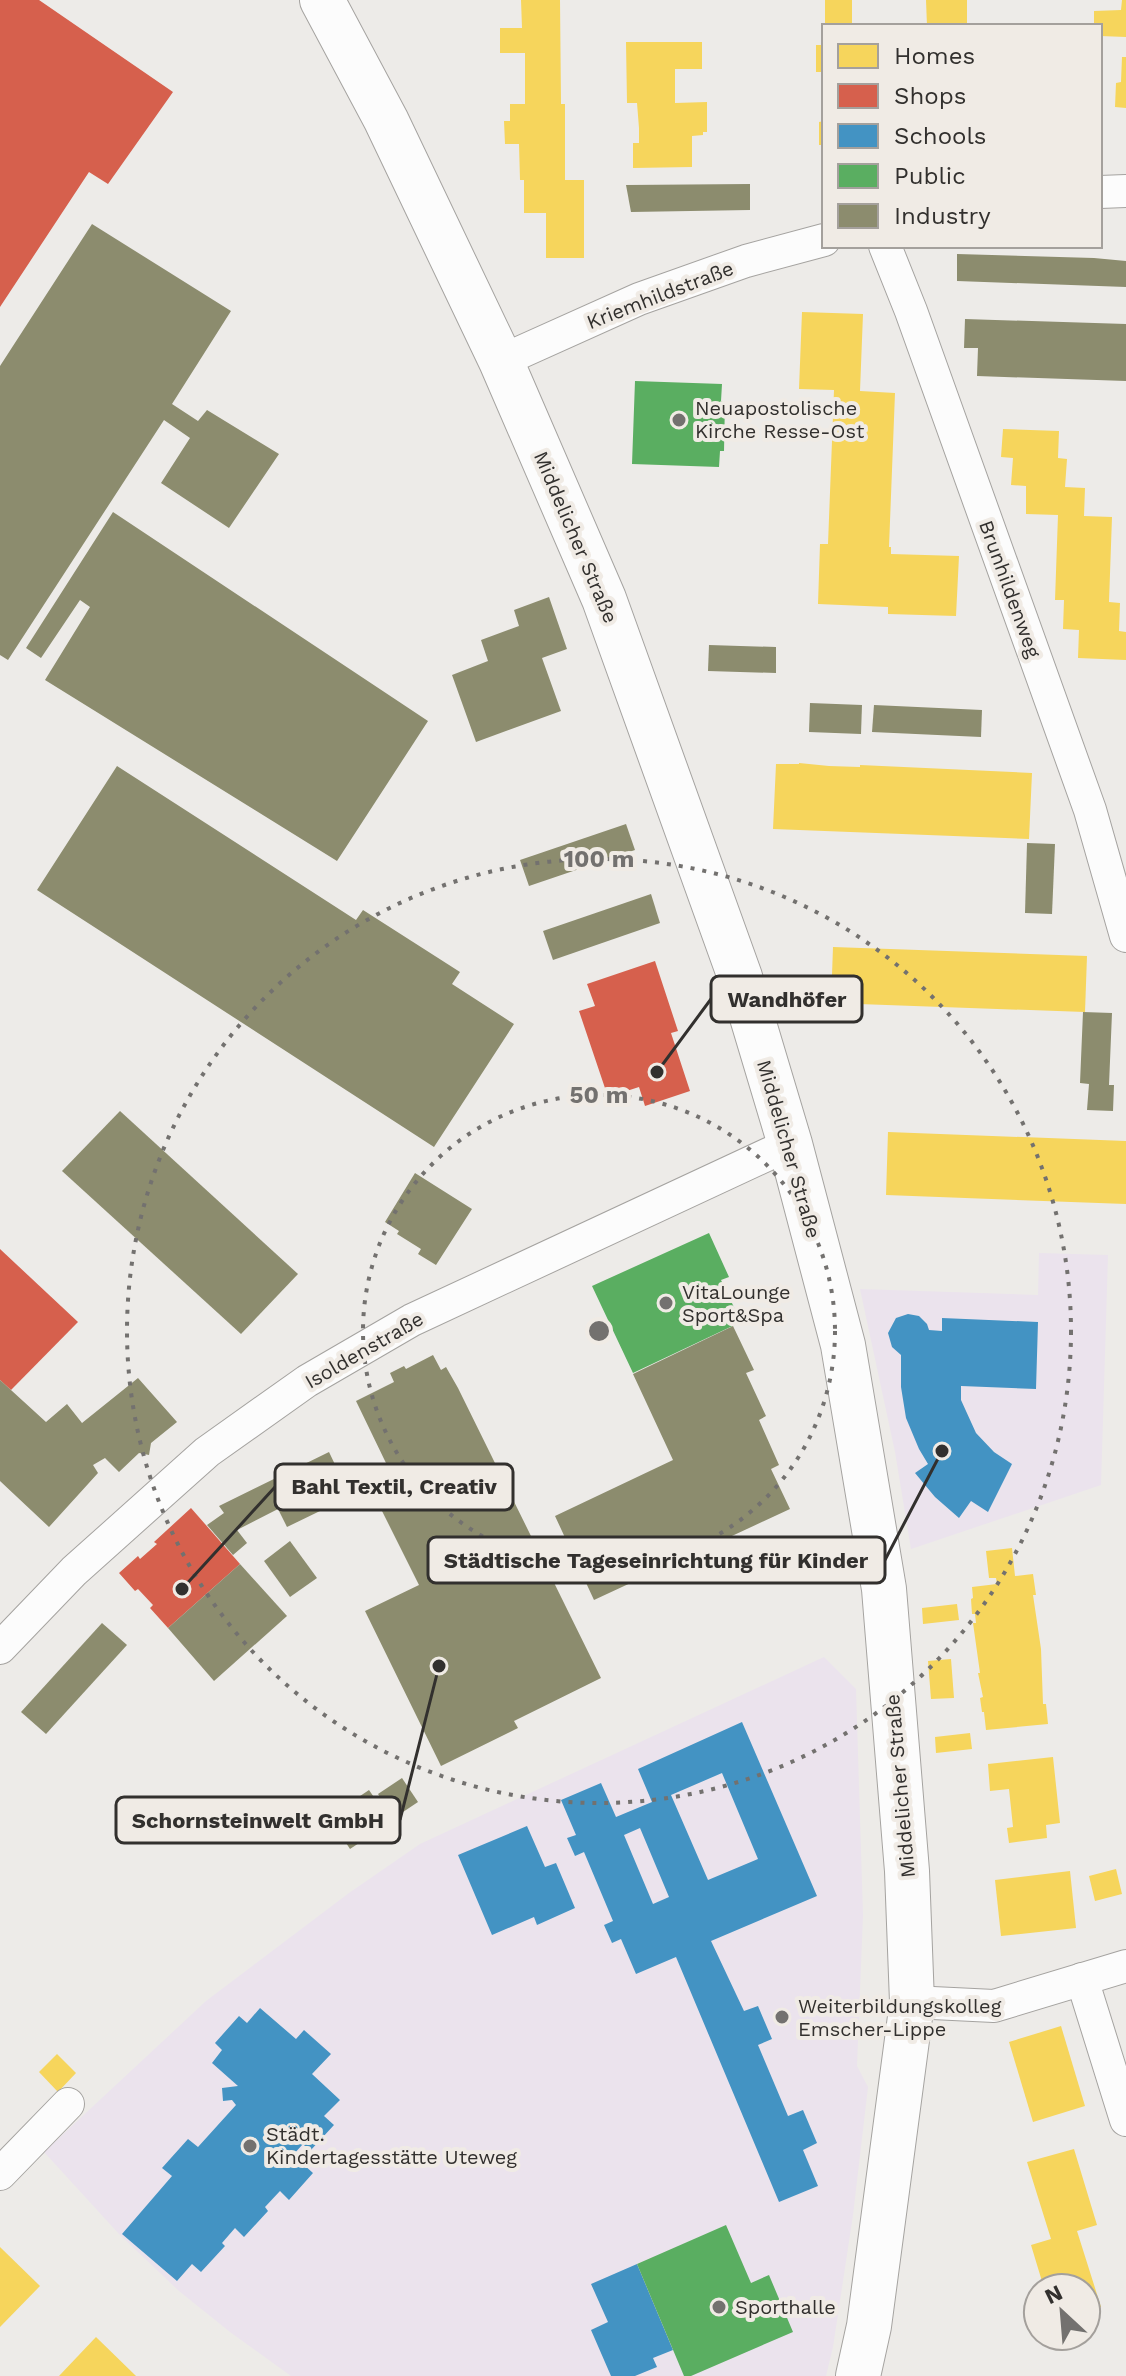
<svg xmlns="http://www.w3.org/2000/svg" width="1126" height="2376" font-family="'Work Sans',sans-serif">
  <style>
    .education { fill: #ebe3ed }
    .homes { fill: #f6d55c }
    .shops { fill: #d6604d }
    .schools { fill: #4393c3; fill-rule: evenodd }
    .public { fill: #5aae61 }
    .industry { fill: #8c8c6e }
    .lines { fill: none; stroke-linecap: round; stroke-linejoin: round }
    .street-casing { stroke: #a5a3a0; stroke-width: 34 }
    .secondary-casing { stroke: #a5a3a0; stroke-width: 46 }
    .street { stroke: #fcfcfc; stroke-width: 32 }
    .secondary { stroke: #fcfcfc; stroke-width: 44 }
    .ring { fill: none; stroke: #73716f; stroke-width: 4; stroke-dasharray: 4 8 }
    .poi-dot { fill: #73716f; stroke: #f0ebe5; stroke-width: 3 }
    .labels { text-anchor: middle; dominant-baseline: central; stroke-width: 8; stroke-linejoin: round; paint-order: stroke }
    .street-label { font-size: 20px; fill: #32302e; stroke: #f0ebe5 }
    .poi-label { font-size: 20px; fill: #32302e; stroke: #f0ebe5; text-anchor: start }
    .centre { fill: #73716f; stroke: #f0ebe5; stroke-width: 4 }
    .ring-label { font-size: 24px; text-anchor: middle; font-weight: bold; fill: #73716f; stroke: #f0ebe5; stroke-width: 8; stroke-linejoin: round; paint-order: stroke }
    .leader { fill: none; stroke: #32302e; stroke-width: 3 }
    .callout-dot { fill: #32302e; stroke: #f0ebe5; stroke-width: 3 }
    .callout { fill: #f0ebe5; stroke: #32302e; stroke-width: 3 }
    .callout-label { font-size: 22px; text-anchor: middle; font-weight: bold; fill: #32302e }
  </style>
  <rect width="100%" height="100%" fill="#edebe8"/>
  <g class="education">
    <path d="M1039,1253L1108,1255L1101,1485L911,1549L895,1452L860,1289L1038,1295Z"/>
    <path d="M824,1657L856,1689L863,1915L857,2066L868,2087L853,2215L833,2347L826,2376H291L230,2332L179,2291L119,2234L44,2152L206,2001L349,1893L420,1844Z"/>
  </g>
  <g class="homes">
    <path d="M521,0H560L561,104H565V180H584V258H546V213H524V180H520L519,144H505L504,121H510V104H525V53H500V28H522Z"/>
    <rect x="825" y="0" width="27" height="26"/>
    <path d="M926,0H967V26H927Z"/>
    <path d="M1122,0H1126V37L1100,36V26H1094V11L1121,10Z"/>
    <path d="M626,42H702V69H675V103L707,102V132H703V135L692,136V167L633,168V143H639V128L637,103H627Z"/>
    <rect x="816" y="45" width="8" height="27"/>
    <path d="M1122,57H1126V108L1115,107L1116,83L1121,82Z"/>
    <path d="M824,121V145H819V122Z"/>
    <path d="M802,312L863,314L860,391L895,393L889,547H891V554L959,556L956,616L888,614V607L818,604L820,544H828L834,390L799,389Z"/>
    <path d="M1003,429L1059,431L1058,458L1067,459L1065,487L1085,488L1084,516L1112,517L1109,602L1120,603L1119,631L1126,632V660L1078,658L1079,630L1063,629L1064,600H1055L1058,515L1026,514V486L1011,485L1013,458L1001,457Z"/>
    <path d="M799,763L829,766L860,767V765L1032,773L1029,839L773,829L776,764H799Z"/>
    <path d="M833,947L1087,956L1085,1012L831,1003Z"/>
    <path d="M888,1132L1126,1141V1204L886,1195Z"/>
    <path d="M1012,1548L1015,1576L1033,1574L1036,1595H1033L1041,1649L1043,1704H1046L1048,1724L986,1730L984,1712H982L980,1698L983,1697L978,1673H980L973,1623H976L975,1614H972L971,1599L973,1598L972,1587L997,1584L996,1578H989L986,1551Z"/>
    <path d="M957,1604L959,1620L923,1624L922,1608Z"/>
    <path d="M951,1659L954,1698L931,1699L928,1661Z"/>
    <path d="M970,1733L972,1749L936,1753L935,1737Z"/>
    <path d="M1053,1757L1060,1823L1046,1825L1047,1838L1009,1843L1007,1828L1013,1827L1009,1789L990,1791L988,1764Z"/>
    <path d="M1116,1869L1122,1894L1095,1901L1089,1876Z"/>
    <path d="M1070,1871L1076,1928L1001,1936L995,1880Z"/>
    <path d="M1061,2026L1085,2106L1033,2122L1009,2042Z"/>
    <path d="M57,2054L76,2073L58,2092L39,2072Z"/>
    <path d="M1074,2149L1097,2225L1077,2231L1101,2307L1086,2312V2288H1044L1031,2245L1051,2239L1027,2162Z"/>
    <path d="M0,2247L40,2286L0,2327Z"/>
    <path d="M96,2337L136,2376H59Z"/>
  </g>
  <g class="shops">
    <path d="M0,0H39L173,92L108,184L89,172L0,307Z"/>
    <path d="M655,961L678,1031L671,1033L690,1091L645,1106L639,1087L608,1097L579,1011L595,1006L587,984Z"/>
    <path d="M0,1249L78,1322L11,1390L0,1380Z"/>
    <path d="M191,1508L240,1564L168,1628L150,1608L153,1605L138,1589L135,1591L119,1573L138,1556L140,1559L157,1544L154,1542Z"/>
  </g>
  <g class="schools">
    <path d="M908,1314L919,1316L927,1324L929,1330L942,1331V1318L1038,1322L1036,1389L961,1386V1400L976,1433L994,1452L1012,1464L988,1512L971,1501L959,1518L935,1497L915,1473L928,1464L919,1449L906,1418L901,1387V1355L892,1347L888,1333L896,1318Z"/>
    <path d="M742,1722L817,1896L711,1941L744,2011L758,2006L772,2039L758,2045L788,2116L803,2110L817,2143L803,2150L818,2186L779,2202L676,1957L636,1974L621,1939L612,1943L604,1925L613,1921L584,1852L575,1856L567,1838L576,1835L561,1800L601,1783L616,1817L652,1802L638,1769ZM722,1773L758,1859L708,1880L671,1795ZM640,1828L669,1897L653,1904L624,1835Z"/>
    <path d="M527,1826L545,1867L556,1863L575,1908L537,1925L534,1917L492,1935L458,1855Z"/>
    <path d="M260,2008L296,2039L304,2030L331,2054L312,2074L340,2100L324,2116L334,2125L310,2151L303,2144L293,2155L313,2173L289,2200L280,2191L265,2207L268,2211L244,2237L235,2228L222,2243L225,2246L201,2272L192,2264L177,2281L122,2234L172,2176L162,2168L188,2139L198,2147L236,2105L232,2100L223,2101L222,2088L238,2086L212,2063L222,2050L215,2043L239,2016L247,2023Z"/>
    <path d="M637,2264L673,2350L653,2358L657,2367L635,2376H611L591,2330L608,2322L591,2284Z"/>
  </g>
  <g class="public">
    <path d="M635,381L722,384L721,401H725L724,451H720L719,467L632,464Z"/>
    <path d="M709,1233L729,1277L721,1280L741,1322L633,1373L592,1286Z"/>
    <path d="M726,2225L751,2283L769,2275L793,2332L691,2376H684L637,2264Z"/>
  </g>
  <g class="industry">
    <path d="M750,184V210L631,212L626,185Z"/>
    <path d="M92,224L231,311L172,404L198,421L207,410L279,454L229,528L161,483L190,438L164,420L8,660L0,655V366Z"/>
    <path d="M957,254L1094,258L1126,261V287L957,281Z"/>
    <path d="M965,319L1126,324V381L977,376L978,348H964Z"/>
    <path d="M113,512L428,721L337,861L45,680L90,607L80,600L41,658L26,648Z"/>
    <path d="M549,597L567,649L542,658L561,711L476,742L452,675L488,661L481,640L519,626L514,610Z"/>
    <path d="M709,645L776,647V673L708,671Z"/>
    <path d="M810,703L862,705L861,734L809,732Z"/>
    <path d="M874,705L982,710L981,737L872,732Z"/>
    <path d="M117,766L356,920L363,910L460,972L452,984L514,1024L434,1147L37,890Z"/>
    <path d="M626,824L635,850L529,886L520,860Z"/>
    <path d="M1027,843L1055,844L1052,914L1025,913Z"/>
    <path d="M651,894L660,923L553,960L543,931Z"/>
    <path d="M1083,1012L1112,1013L1109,1085H1114L1113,1111L1087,1110L1089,1084L1080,1083Z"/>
    <path d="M120,1111L298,1274L241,1334L62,1171Z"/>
    <path d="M415,1173L472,1209L436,1265L418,1254L421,1249L397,1234L399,1231L385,1222Z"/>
    <path d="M733,1326L754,1370L746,1373L766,1416L759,1420L779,1465L771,1469L790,1509L594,1600L555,1516L673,1460L633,1374Z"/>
    <path d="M433,1355L441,1370L446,1367L458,1388L601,1678L514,1721L518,1728L441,1766L365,1611L419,1585L378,1503L400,1492L356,1401L394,1382L390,1373L404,1366L406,1369Z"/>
    <path d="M138,1378L177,1422L151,1443L149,1455L139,1453L119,1472L105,1458L93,1465L98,1473L49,1527L0,1481V1380L46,1422L67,1404L82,1423Z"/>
    <path d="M329,1452L341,1477L311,1493L320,1511L287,1527L278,1509L237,1530L247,1543L233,1555L207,1525L224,1513L219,1506Z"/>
    <path d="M290,1541L317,1578L290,1597L264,1561Z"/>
    <path d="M240,1564L287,1616L214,1681L168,1628Z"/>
    <path d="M102,1623L127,1645L46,1734L21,1712Z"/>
    <path d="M402,1778L418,1802L394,1818L378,1794Z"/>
    <path d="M369,1790L391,1822L350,1849L329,1817Z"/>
  </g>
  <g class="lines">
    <defs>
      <g id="street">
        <path d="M1100,192L1126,191"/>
        <path d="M885,246L911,311L1090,810L1126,936"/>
        <path d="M501,361L639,299L746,261L824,240"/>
        <path d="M0,1648L74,1571L207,1452L307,1381L412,1320L790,1144"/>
        <path d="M1082,1979L1126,2120"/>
        <path d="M912,2002L994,2006L1126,1966"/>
        <path d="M0,2174L68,2104"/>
      </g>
      <path id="secondary" d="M322,0L386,120L501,361L604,599L740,977L790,1144L843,1345L884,1589L907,1871L912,2002L869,2326L858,2376"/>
    </defs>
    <use href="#street" class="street-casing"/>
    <use href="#secondary" class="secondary-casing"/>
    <use href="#street" class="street"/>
    <use href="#secondary" class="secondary"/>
  </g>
  <g class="ring">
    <circle cx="599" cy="1331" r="236"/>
    <circle cx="599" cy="1331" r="472"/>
  </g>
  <g class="poi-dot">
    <circle cx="679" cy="420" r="8"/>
    <circle cx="666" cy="1303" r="8"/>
    <circle cx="782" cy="2017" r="8"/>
    <circle cx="250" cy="2146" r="8"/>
    <circle cx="719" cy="2307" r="8"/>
  </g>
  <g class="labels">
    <g class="street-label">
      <text transform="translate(660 295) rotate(-21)">Kriemhildstraße</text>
      <text transform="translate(576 537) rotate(67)">Middelicher Straße</text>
      <text transform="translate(1010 589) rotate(70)">Brunhildenweg</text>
      <text transform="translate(789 1149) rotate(74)">Middelicher Straße</text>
      <text transform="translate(364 1350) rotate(-30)">Isoldenstraße</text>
      <text transform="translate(900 1786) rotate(-95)">Middelicher Straße</text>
    </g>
    <g class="poi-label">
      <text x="695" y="408">Neuapostolische<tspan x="695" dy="23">Kirche Resse-Ost</tspan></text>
      <text x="682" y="1292">VitaLounge<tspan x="682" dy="23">Sport&amp;Spa</tspan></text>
      <text x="798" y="2006">Weiterbildungskolleg<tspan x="798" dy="23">Emscher-Lippe</tspan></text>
      <text x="266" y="2134">Städt.<tspan x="266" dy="23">Kindertagesstätte Uteweg</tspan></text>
      <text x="735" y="2307">Sporthalle</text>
    </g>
  </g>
  <circle cx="599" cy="1331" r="12" class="centre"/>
  <g class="ring-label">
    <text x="599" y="867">100 m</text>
    <text x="599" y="1103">50 m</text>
  </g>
  <path class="leader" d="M657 1072L711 999M182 1589L275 1487M942 1451L885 1560M439 1666L400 1820"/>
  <g class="callout-dot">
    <circle cx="657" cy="1072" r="8"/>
    <circle cx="182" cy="1589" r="8"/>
    <circle cx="942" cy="1451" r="8"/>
    <circle cx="439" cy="1666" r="8"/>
  </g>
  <g class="callout">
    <rect x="711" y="976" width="151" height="46" rx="8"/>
    <rect x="275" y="1464" width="238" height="46" rx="8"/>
    <rect x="428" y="1537" width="457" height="46" rx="8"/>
    <rect x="116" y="1797" width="284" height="46" rx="8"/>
  </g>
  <g class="callout-label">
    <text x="787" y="1007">Wandhöfer</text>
    <text x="394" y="1494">Bahl Textil, Creativ</text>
    <text x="656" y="1568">Städtische Tageseinrichtung für Kinder</text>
    <text x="258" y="1828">Schornsteinwelt GmbH</text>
  </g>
  <rect x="822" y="24" width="280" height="224" fill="#f0ebe5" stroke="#a4a09c" stroke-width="2"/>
  <rect x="838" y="44" width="40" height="24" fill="#f6d55c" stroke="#a4a09c" stroke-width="2"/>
  <text x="894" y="64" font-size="24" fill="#32302e">Homes</text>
  <rect x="838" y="84" width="40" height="24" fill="#d6604d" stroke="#a4a09c" stroke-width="2"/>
  <text x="894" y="104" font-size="24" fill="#32302e">Shops</text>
  <rect x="838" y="124" width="40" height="24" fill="#4393c3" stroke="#a4a09c" stroke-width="2"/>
  <text x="894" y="144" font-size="24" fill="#32302e">Schools</text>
  <rect x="838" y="164" width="40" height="24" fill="#5aae61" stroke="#a4a09c" stroke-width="2"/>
  <text x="894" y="184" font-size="24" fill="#32302e">Public</text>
  <rect x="838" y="204" width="40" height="24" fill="#8c8c6e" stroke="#a4a09c" stroke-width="2"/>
  <text x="894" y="224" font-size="24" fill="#32302e">Industry</text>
  <g transform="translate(1062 2312) rotate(334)"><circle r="38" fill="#f0ebe5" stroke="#a4a09c" stroke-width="2"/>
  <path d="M0-6L14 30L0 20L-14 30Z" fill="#73716f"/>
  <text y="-12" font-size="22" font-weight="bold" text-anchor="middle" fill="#32302e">N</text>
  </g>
</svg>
